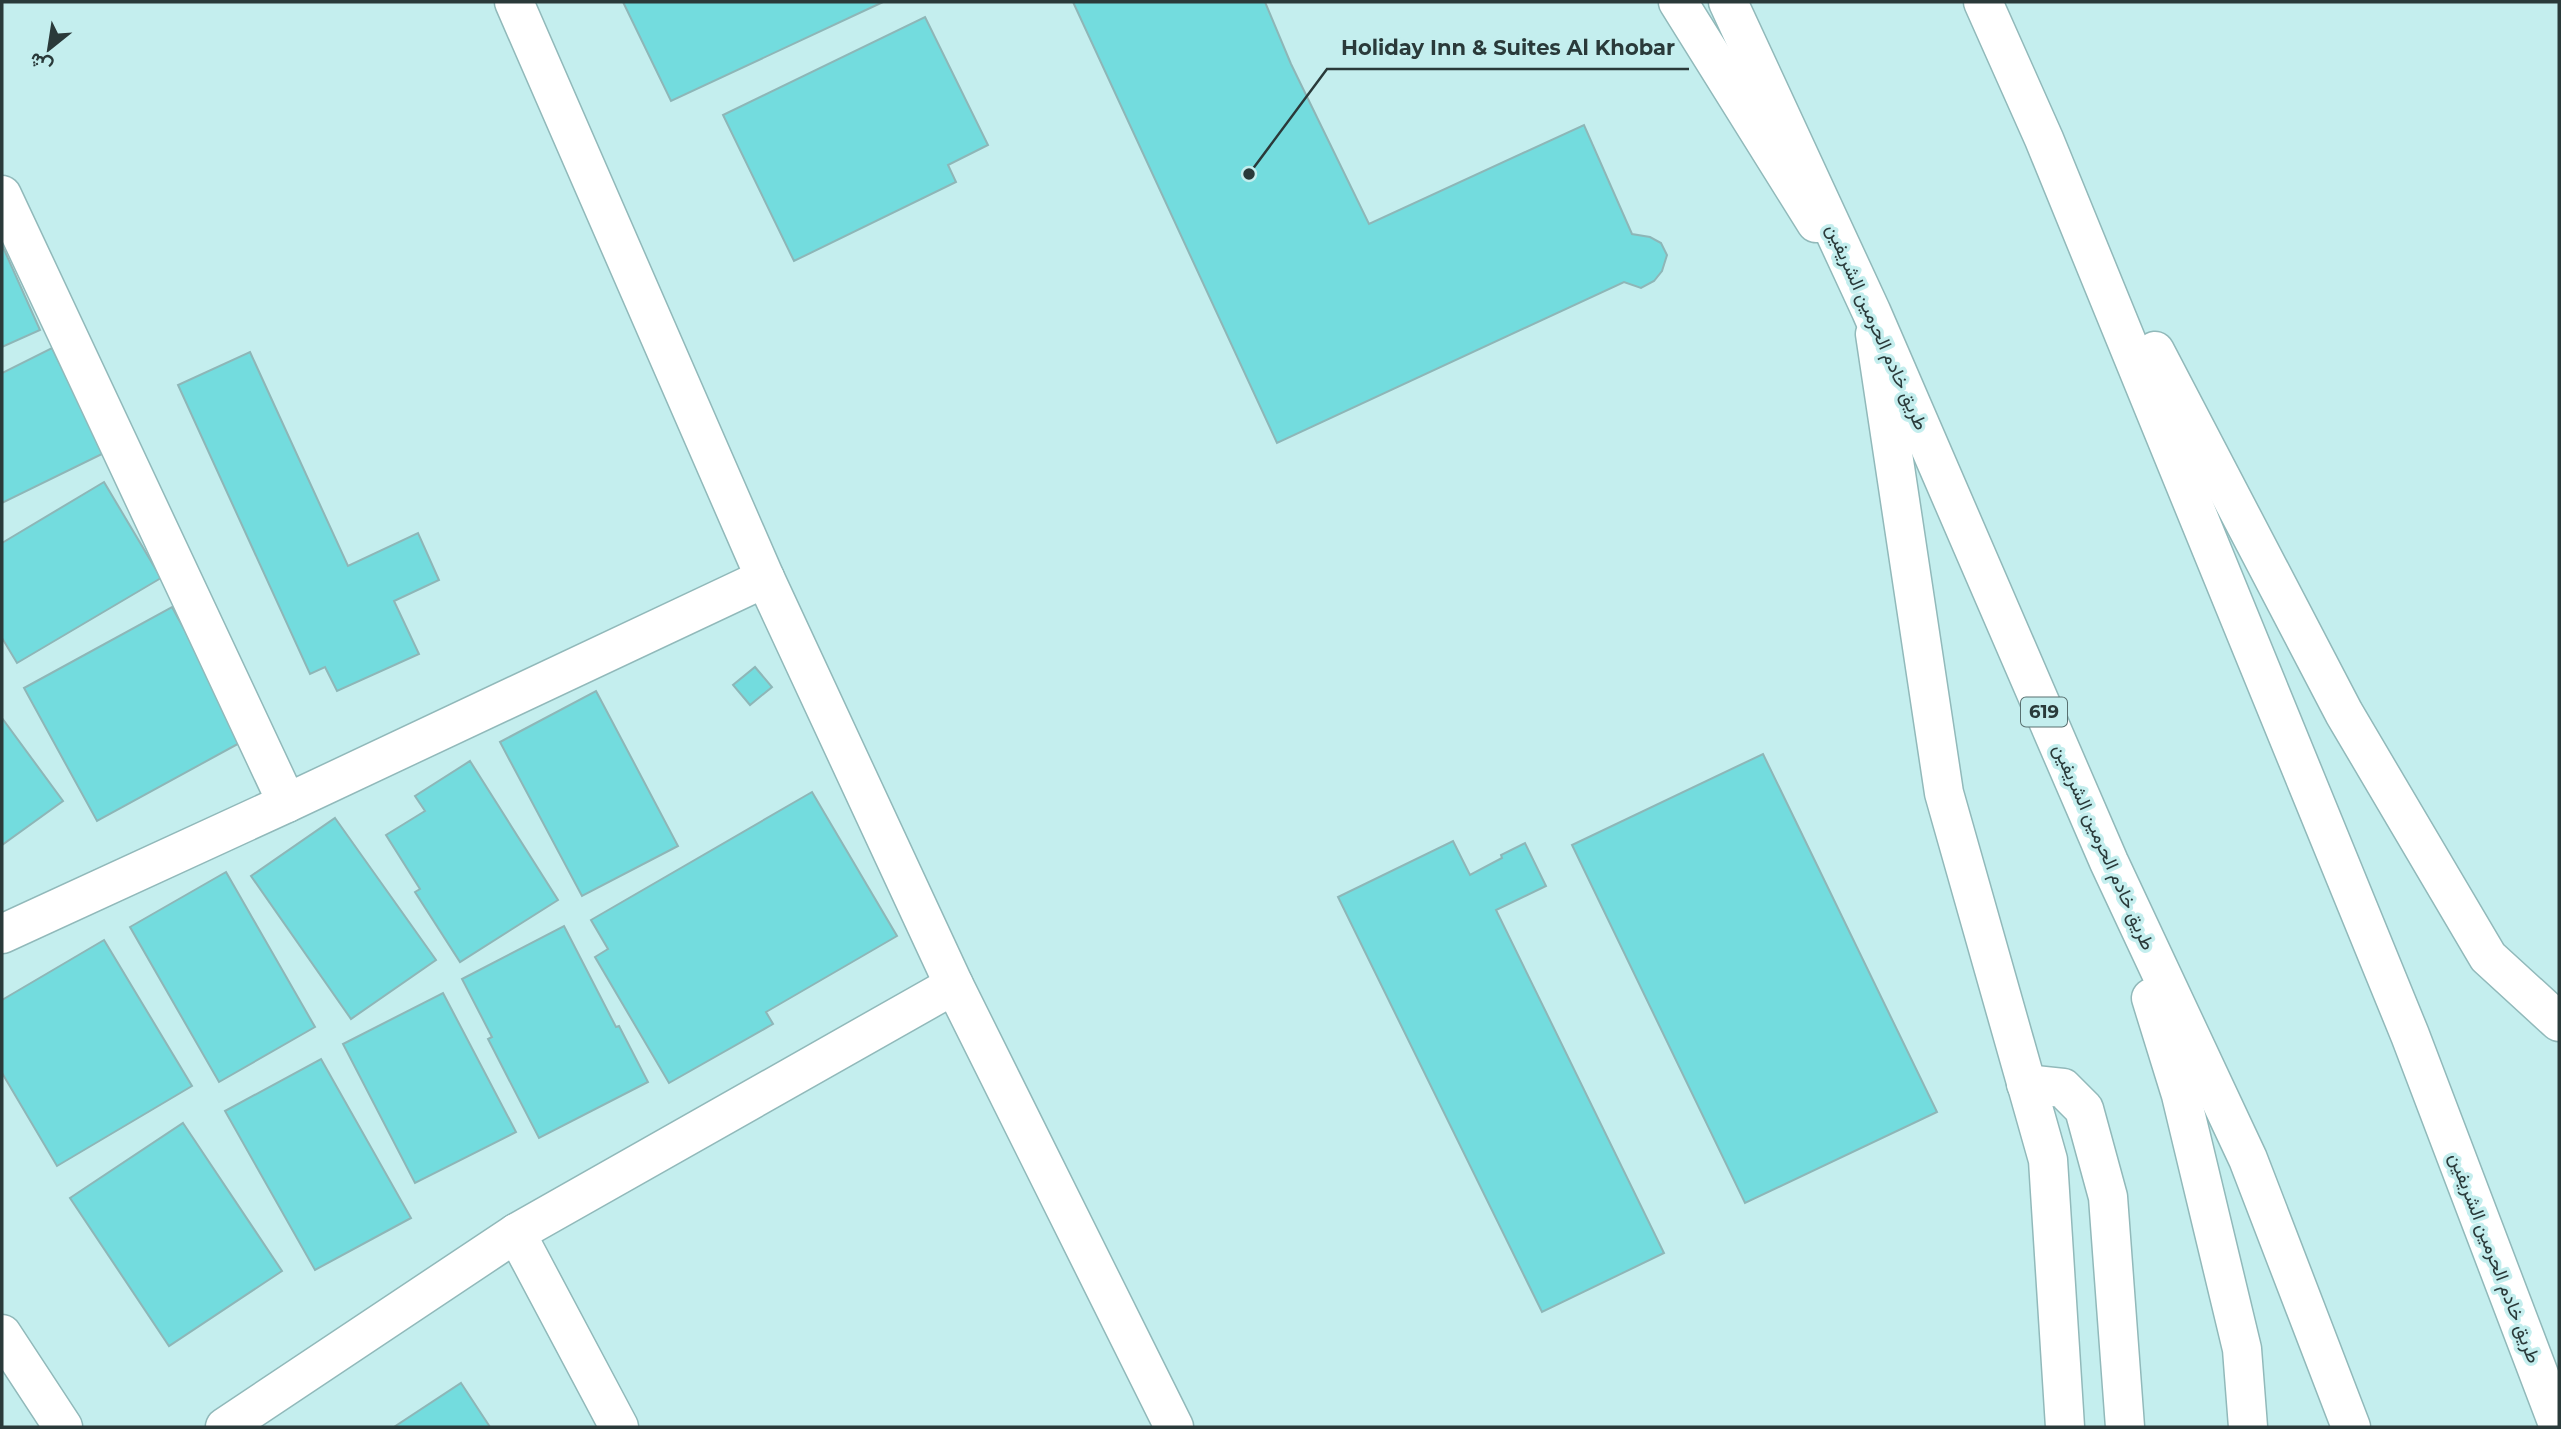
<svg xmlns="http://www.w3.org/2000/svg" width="2561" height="1429" font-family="Montserrat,Vazirmatn,sans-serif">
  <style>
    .building { fill: #73dcde; stroke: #8eb6b7; stroke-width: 2 }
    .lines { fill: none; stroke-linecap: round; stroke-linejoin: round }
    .minor-casing { stroke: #91b9ba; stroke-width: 41 }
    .primary-casing { stroke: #91b9ba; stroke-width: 41 }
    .motorway-casing { stroke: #91b9ba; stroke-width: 41 }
    .minor { stroke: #fff; stroke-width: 38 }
    .primary { stroke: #fff; stroke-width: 38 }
    .motorway { stroke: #fff; stroke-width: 38 }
    .labels { text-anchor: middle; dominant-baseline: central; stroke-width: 7; stroke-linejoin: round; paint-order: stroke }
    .shield { fill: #c4eeee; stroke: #587070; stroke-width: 2 }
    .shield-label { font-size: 18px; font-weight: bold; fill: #2a3a3a }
    .street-label { font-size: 19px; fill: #2a3a3a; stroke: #c4eeee }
    .leader { fill: none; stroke: #2a3a3a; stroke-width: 2.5 }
    .callout-dot { fill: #2a3a3a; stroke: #c4eeee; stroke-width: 2.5 }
    .callout-label { font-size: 21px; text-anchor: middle; font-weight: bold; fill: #2a3a3a; stroke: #c4eeee; stroke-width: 7; stroke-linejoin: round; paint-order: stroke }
  </style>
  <rect width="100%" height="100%" fill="#c4eeee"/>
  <g class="building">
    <path d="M623,2H883L671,101Z"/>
    <path d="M1073,2H1265L1291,64L1369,224L1584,125L1632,234L1650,237L1661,243L1667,255L1662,271L1654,281L1641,288L1624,282L1277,443Z"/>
    <path d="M925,17L988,145L948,165L956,182L794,261L723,115Z"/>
    <path d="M2,245L40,330L2,347Z"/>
    <path d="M52,348L104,453L2,503V373Z"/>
    <path d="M250,352L348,566L418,533L439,580L394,601L419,654L337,691L325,667L310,674L178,385Z"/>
    <path d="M104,482L161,578L17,663L2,638V543Z"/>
    <path d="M172,607L245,740L97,821L24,688Z"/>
    <path d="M755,667L772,687L750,705L733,685Z"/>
    <path d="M596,691L678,846L582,896L500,742Z"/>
    <path d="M2,718L63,801L2,845Z"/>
    <path d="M1763,754L1937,1112L1745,1203L1572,845Z"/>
    <path d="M470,761L558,900L460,962L415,892L420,889L386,835L425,811L415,796Z"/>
    <path d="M812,792L897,936L766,1012L773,1024L669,1083L595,957L608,949L591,920Z"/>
    <path d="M335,818L436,960L351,1019L251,876Z"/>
    <path d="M1453,841L1470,875L1502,858L1501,855L1525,843L1546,886L1496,910L1664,1253L1542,1312L1338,897Z"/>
    <path d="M226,872L315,1027L219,1082L130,927Z"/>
    <path d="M564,926L616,1027L619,1026L648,1082L539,1138L488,1039L492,1037L462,979Z"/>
    <path d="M104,940L192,1086L57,1166L2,1073V1000Z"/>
    <path d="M443,993L516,1132L415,1183L343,1044Z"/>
    <path d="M321,1059L411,1218L315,1270L225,1111Z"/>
    <path d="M183,1123L282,1271L169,1346L70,1198Z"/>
    <path d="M461,1383L490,1427H394Z"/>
  </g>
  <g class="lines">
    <defs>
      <g id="minor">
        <path d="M514,2L765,578L954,985L1174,1427"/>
        <path d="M2,195L287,803"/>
        <path d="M1875,334L1944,793L2048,1160L2065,1427"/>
        <path d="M2,934L287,803L765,578"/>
        <path d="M2026,1084L2063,1088L2084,1109L2108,1197L2125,1427"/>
        <path d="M516,1233L619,1427"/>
        <path d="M2,1334L63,1427"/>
        <path d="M225,1427L516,1233L954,985"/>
      </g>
      <path id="primary" d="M1678,2L1816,223"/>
      <g id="motorway">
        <path d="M1728,2L1871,311L2109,862L2248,1159L2351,1427"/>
        <path d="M1983,2L2044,139L2410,1035L2559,1427"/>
        <path d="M2155,351L2344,713L2488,957L2559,1022"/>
        <path d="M2151,998L2181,1095L2242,1349L2248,1427"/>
      </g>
    </defs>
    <use href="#minor" class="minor-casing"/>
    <use href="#primary" class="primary-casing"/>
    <use href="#motorway" class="motorway-casing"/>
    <use href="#minor" class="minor"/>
    <use href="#primary" class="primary"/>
    <use href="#motorway" class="motorway"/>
  </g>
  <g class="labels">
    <rect class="shield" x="2021" y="697.5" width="46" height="29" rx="5"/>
    <g class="shield-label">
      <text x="2044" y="712">619</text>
    </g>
    <g class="street-label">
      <text transform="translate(1877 327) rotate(66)">طريق خادم الحرمين الشريفين</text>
      <text transform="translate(2104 847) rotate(66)">طريق خادم الحرمين الشريفين</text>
      <text transform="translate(2495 1258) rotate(69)">طريق خادم الحرمين الشريفين</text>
    </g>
  </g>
  <path class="leader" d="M1249 174L1327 69H1689"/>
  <circle class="callout-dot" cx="1249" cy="174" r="7"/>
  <g class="callout-label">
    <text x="1508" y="55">Holiday Inn &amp; Suites Al Khobar</text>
  </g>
  <rect width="2561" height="1429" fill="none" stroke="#2a3a3a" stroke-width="7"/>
  <g transform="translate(49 49) rotate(210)" stroke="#c4eeee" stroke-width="5" paint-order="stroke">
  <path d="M0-5L12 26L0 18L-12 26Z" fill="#2a3a3a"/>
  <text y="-10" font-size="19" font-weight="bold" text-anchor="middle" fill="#2a3a3a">ش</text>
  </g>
</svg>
